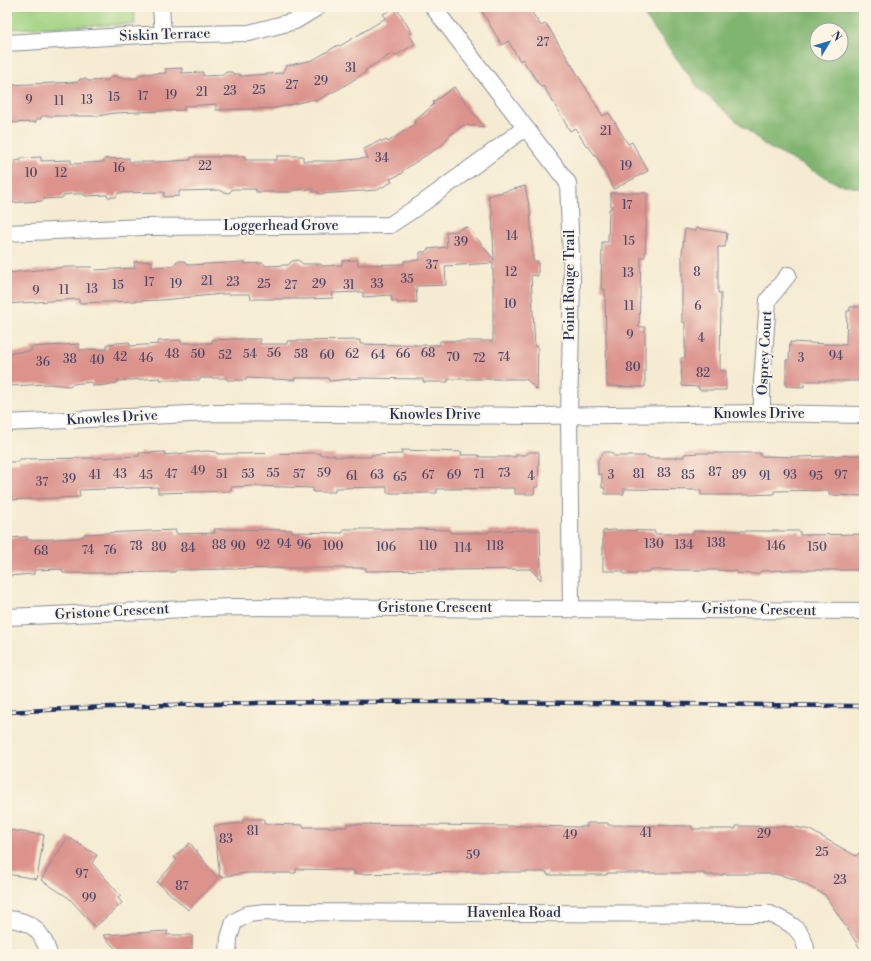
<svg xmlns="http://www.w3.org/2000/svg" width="871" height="961" font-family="'Libre Bodoni',serif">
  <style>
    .green { fill: #a1d382; stroke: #5e8170 }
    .forest { fill: #80b570; stroke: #4e7267; fill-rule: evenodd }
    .building { fill: #db938c }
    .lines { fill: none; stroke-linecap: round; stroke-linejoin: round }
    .street-casing { stroke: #888d98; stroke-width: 18 }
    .street { stroke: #fff; stroke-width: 16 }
    .rail-casing { stroke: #1b2f5e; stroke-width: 4.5 }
    .rail { stroke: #fcf5e5; stroke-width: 3; stroke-dasharray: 9; stroke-linecap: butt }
    .labels { text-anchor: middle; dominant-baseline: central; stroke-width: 3.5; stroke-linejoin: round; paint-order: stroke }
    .number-label { font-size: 12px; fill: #4b486a }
    .street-label { font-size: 14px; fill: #1b2f5e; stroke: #fcf5e5 }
  </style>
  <rect width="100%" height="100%" fill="#fcf5e5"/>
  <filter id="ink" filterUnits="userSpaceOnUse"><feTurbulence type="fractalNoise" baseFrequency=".025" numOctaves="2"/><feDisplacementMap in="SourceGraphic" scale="8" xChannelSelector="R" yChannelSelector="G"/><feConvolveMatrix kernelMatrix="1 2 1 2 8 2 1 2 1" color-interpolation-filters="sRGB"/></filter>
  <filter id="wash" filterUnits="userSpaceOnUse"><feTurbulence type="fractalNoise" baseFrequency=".012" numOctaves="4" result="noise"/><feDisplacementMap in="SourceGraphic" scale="16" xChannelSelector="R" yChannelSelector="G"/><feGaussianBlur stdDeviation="0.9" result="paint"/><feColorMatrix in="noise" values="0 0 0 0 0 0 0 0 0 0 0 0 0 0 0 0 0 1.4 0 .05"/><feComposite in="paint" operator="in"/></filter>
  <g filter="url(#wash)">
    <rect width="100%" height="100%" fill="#f5ebd2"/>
    <path class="green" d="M7,7H134L135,24L7,29Z"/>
    <path class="forest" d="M638,7H864V189L838,184L766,146L700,90ZM817,30H841V54H817Z"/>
    <g id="blocks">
      <g class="building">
        <path d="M396,7L412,33L409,34L415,44L395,56L393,53L365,70L366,72L339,89L316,101L315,99L276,108L216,110V104L184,106V110L114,113L99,116H41V119H36V122L7,123V85L78,82L80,79H86L88,81L108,80L111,76H117L119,78H138V76L144,74L166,73L165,69L182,68V73L203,72V76L223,75L226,72H232L234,74H240V76L282,73L286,66L313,60L338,45L340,46L386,18L383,14Z"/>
        <path d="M479,7H528L541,26L545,24L547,25L603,116L609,113L628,144L632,142L648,171L614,189L598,159L588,146L587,147L575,128L570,131L546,90L543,86L541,87L522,59L520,61L508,41L502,45Z"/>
        <path d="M454,87L484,127L463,125L448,137L442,145L402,171L403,173L390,179L392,182L377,190L319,194V192H313V189L294,190L291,192H256V189H233L229,193L223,192L220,190L179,191V196L164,197V192L118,193L116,197H108L107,195L85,196L84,194H71L64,195L62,198L43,199V201L7,203V165L15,164V161L21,160V158L41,157V161L71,160V164L104,162V159L129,158V162H157L191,160V157H220V156H245V160H277V156H303V161H335L368,158L364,149L381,140L382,142L387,140L388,142L415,124L414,122L434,104L433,102Z"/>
        <path d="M525,186L530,210L533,261H538V276L531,275L535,347H538L537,390L526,379H448V382H423V379L360,378L329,381L328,378H294L295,380L246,378V380H227V378H200V380H160V378L117,381V383L106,385L92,386V382L72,384L70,386L48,384L8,386L7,353L31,351V347L79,344V350L107,349V344L129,342L130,346L158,344V341L180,340L181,343H212V340L237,339H260V344H287V341L360,340V344L403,345H440V341H493V263L445,266L446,285L416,286L417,302L397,303V301H392L391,295L363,297V292L332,293L333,298L308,299H251L250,294H222L162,300L79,303V299L7,304V273L67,267H92L95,270L135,268L134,262L152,261V267L173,266L177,261H184L189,265L245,262V264L263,263L266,266L288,265L292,261L298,260L303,264H320L323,266L342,265V261L358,260V265L404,264V261L420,260V252H425L428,249L447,247L446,232L457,231L462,228L468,227L494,260L492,212L488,196Z"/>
        <path d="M611,193H647L645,257H641L639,327H645V387L607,386L605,289H601L602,246V242H608L609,209H611Z"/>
        <path d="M696,228L727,233L725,247H718V293H721L720,371H726V390H699V387L682,386L681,358H685V322H682V254L685,229L696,231Z"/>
        <path d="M850,307H864V381H804V387L786,386V360H789L790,342L846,345L847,311H850Z"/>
        <path d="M402,450L462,452L461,455H479V457H516V455H526L529,452H539L538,487H535L534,494H515V488L437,489V493H387V487L335,488V492H313V488L256,486L231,487V491L158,493V487L79,490L80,497L7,500V462H19V459L96,458L139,456V453L165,452V455L206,451L217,452V454L320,453V455H335V457H371V455L402,454Z"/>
        <path d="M604,452H611L614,456H648V458H676V457H684V454L701,453H760V456L800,457L862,455L864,458V496L829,495V490L774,491V494L749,495H701V490L624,489V494H605V488H602V474L598,475V460Z"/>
        <path d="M214,529L292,530V532L343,533V529H418L450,530V533H488V531L540,530L541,580L530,569L366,571V568H283L175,570V572L91,573H63L62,569L34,570V574L7,576V538L27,537V540L78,538L84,536V534L126,532L176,530V534L215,533Z"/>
        <path d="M613,530L655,531V534H694V531H800V535L864,534V570H788L761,571L758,574L737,573V571L717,570H651V572H637V574H623V571H603V531Z"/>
        <path d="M243,819H264V824L303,825V827H347V824L587,827V823H608V825L692,826V829H736V826L796,827L810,830L856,856L864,848V954L825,895L795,879L775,874H723V875H704V873H607V875H547V872H470L354,874V870L296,869V873H246L220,877L214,826L243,823Z"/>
        <path d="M9,830L44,835L37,879L7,874V846Z"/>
        <path d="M68,837L97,855L92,863L121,896L118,898L122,903L95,927L69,898L41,880Z"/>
        <path d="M190,843L218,879L188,910L157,882L177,860L174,857Z"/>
        <path d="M168,931L166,935H192V954H120L103,935Z"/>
      </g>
    </g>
  </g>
  <g filter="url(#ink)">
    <use href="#blocks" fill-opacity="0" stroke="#888d98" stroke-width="1"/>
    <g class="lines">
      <defs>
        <g id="street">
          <path d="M161,7L163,35"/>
          <path d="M433,7L568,183L572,279L569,415L571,608"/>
          <path d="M7,43L143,35L249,33L295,21L318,7"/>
          <path d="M7,233L144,227L390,225L423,203L525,128"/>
          <path d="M762,413V382L768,300L788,275"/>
          <path d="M7,423L210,413L537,416L762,413L864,415"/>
          <path d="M7,617L231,607L864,611"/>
          <path d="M7,919C32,920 42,931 49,954"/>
          <path d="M228,954L229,938L234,922L248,914L265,912L770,914C791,923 804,929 807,954"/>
        </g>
      </defs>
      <use href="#street" class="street-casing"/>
      <use href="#street" class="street"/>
      <defs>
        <path id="rail" d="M7,712C292,695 579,704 864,706"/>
      </defs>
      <use href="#rail" class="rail-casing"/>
      <use href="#rail" class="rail"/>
    </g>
  </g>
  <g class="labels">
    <g class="number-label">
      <text x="543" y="42">27</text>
      <text x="351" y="68">31</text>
      <text x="321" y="81">29</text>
      <text x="292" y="85">27</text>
      <text x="259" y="90">25</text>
      <text x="230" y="91">23</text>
      <text x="202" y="92">21</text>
      <text x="171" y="95">19</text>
      <text x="143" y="96">17</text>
      <text x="114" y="97">15</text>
      <text x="29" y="100">9</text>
      <text x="87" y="100">13</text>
      <text x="59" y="101">11</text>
      <text x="606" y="131">21</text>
      <text x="382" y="158">34</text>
      <text x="205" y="166">22</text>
      <text x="626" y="166">19</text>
      <text x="119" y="168">16</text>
      <text x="31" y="173">10</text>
      <text x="61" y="173">12</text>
      <text x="627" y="205">17</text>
      <text x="512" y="236">14</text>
      <text x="629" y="241">15</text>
      <text x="461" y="242">39</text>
      <text x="432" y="265">37</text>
      <text x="511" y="272">12</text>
      <text x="697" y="272">8</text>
      <text x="628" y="273">13</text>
      <text x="407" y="279">35</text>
      <text x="207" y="281">21</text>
      <text x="149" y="282">17</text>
      <text x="233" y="282">23</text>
      <text x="176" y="284">19</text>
      <text x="264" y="284">25</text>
      <text x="319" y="284">29</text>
      <text x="377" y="284">33</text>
      <text x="118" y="285">15</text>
      <text x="291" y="285">27</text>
      <text x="349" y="285">31</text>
      <text x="92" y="289">13</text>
      <text x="64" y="290">11</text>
      <text x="36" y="291">9</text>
      <text x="510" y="304">10</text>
      <text x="629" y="306">11</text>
      <text x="698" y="306">6</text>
      <text x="630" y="335">9</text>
      <text x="701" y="338">4</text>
      <text x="274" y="353">56</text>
      <text x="428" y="353">68</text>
      <text x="172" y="354">48</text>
      <text x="198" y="354">50</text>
      <text x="250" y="354">54</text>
      <text x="301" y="354">58</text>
      <text x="352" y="354">62</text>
      <text x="403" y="354">66</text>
      <text x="225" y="355">52</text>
      <text x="327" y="355">60</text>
      <text x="378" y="355">64</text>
      <text x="836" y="356">94</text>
      <text x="120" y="357">42</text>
      <text x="453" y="357">70</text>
      <text x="504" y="357">74</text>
      <text x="146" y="358">46</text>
      <text x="479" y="358">72</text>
      <text x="801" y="358">3</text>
      <text x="70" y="359">38</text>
      <text x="97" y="360">40</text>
      <text x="43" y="362">36</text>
      <text x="633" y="367">80</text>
      <text x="703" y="373">82</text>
      <text x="198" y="471">49</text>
      <text x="715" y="472">87</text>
      <text x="273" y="473">55</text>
      <text x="324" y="473">59</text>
      <text x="504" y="473">73</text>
      <text x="664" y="473">83</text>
      <text x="120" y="474">43</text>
      <text x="171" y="474">47</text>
      <text x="222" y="474">51</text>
      <text x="248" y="474">53</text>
      <text x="299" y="474">57</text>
      <text x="479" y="474">71</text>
      <text x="639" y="474">81</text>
      <text x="95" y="475">41</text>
      <text x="146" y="475">45</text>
      <text x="377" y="475">63</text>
      <text x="428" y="475">67</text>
      <text x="454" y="475">69</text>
      <text x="611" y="475">3</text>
      <text x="688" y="475">85</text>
      <text x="739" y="475">89</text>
      <text x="790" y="475">93</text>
      <text x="841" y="475">97</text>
      <text x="352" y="476">61</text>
      <text x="531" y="476">4</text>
      <text x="765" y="476">91</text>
      <text x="816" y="476">95</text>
      <text x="400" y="477">65</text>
      <text x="69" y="479">39</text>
      <text x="42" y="482">37</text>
      <text x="716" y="543">138</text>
      <text x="284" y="544">94</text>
      <text x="654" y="544">130</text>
      <text x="219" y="545">88</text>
      <text x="263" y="545">92</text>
      <text x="304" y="545">96</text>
      <text x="684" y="545">134</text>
      <text x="136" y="546">78</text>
      <text x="238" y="546">90</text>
      <text x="333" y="546">100</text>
      <text x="428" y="546">110</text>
      <text x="495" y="546">118</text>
      <text x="776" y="546">146</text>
      <text x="159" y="547">80</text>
      <text x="386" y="547">106</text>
      <text x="817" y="547">150</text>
      <text x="188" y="548">84</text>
      <text x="463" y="548">114</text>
      <text x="88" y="550">74</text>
      <text x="110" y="550">76</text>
      <text x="41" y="551">68</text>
      <text x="253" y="831">81</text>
      <text x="646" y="833">41</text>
      <text x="764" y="834">29</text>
      <text x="570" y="835">49</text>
      <text x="226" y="839">83</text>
      <text x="822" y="852">25</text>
      <text x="473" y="855">59</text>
      <text x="82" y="874">97</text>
      <text x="840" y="880">23</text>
      <text x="182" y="886">87</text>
      <text x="89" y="898">99</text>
    </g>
    <g class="street-label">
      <text transform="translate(165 35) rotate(-2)">Siskin Terrace</text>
      <text x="281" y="226">Loggerhead Grove</text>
      <text transform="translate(570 285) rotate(-90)">Point Rouge Trail</text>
      <text transform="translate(765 353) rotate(-87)">Osprey Court</text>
      <text x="759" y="414">Knowles Drive</text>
      <text x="435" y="415">Knowles Drive</text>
      <text transform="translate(112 418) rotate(-3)">Knowles Drive</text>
      <text x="435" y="608">Gristone Crescent</text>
      <text transform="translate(759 610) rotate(1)">Gristone Crescent</text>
      <text transform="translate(112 612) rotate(-3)">Gristone Crescent</text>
      <text x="514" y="913">Havenlea Road</text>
    </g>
  </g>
  <rect width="871" height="961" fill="none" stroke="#fcf5e5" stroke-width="24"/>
  <g transform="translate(829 42) rotate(52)"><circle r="19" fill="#fcf5e5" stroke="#a2a6af"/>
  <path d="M0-3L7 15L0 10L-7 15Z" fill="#1f6fb2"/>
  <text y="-6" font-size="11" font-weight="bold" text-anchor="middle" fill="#1b2f5e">N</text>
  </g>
</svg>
